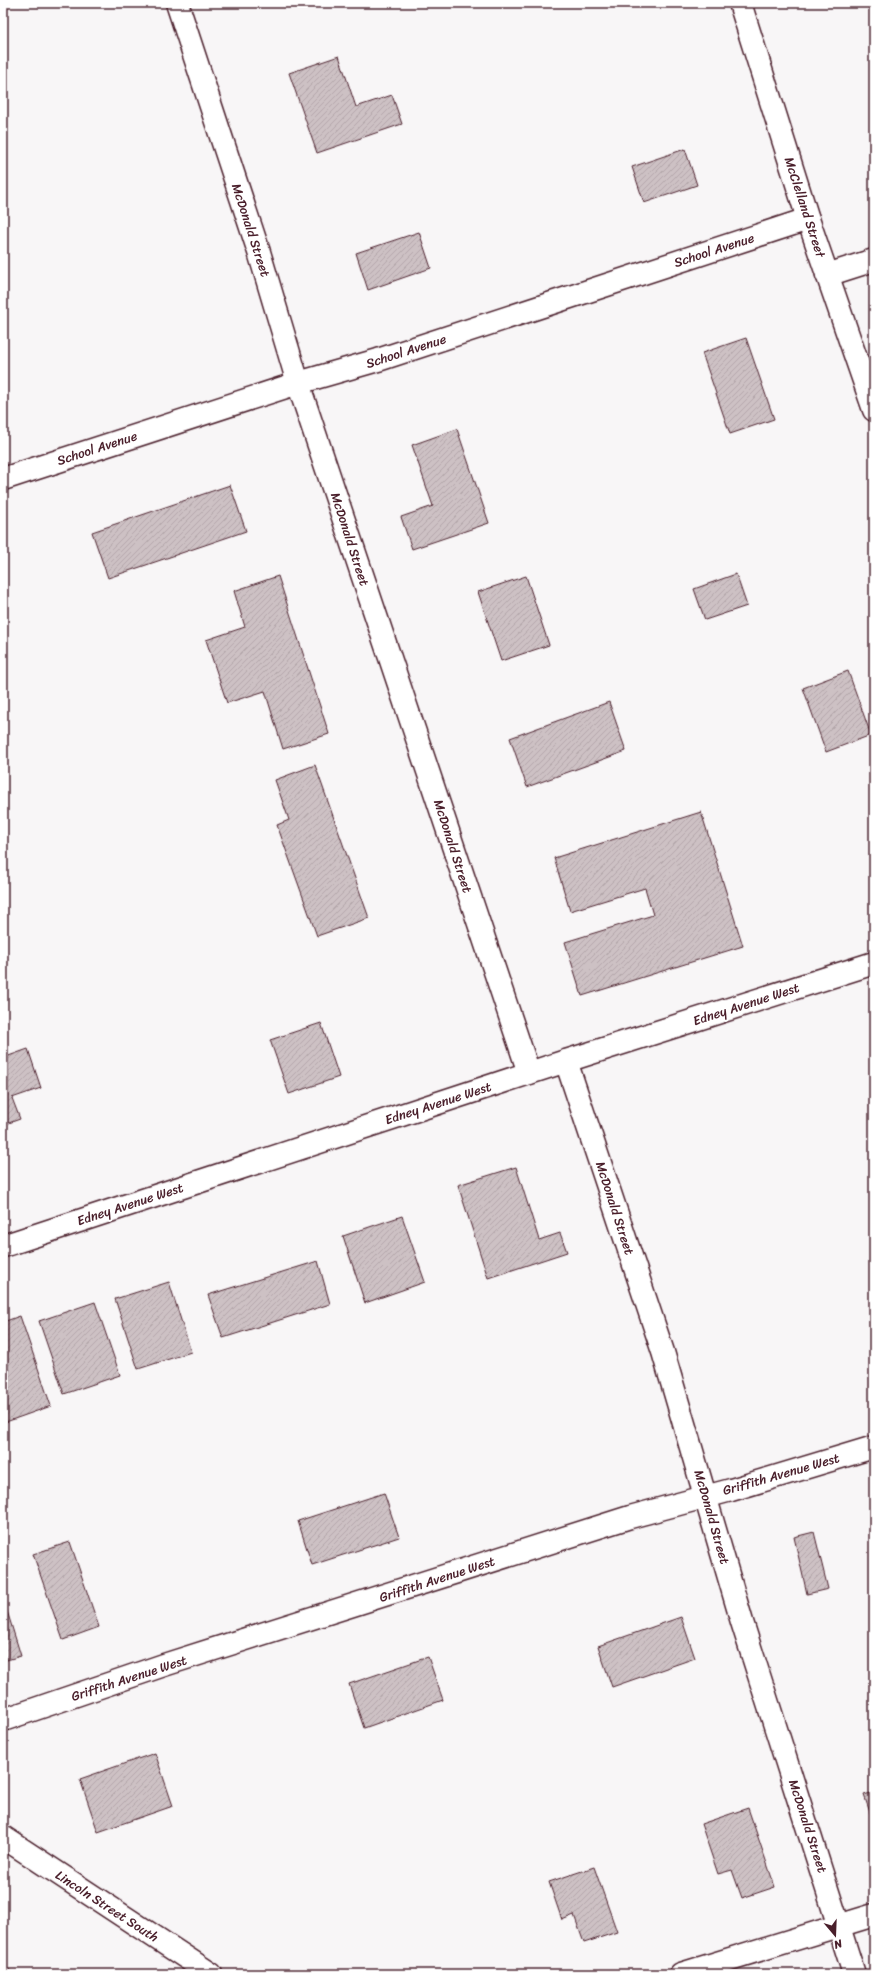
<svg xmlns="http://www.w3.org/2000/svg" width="877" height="1977" font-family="Sriracha,sans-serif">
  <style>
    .building { fill: url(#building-hatch); stroke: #4a1f2b }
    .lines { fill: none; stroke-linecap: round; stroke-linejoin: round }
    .minor-casing { stroke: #4a1f2b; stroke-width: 25 }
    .minor { stroke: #fff; stroke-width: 22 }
    .labels { text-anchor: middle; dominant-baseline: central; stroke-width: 3.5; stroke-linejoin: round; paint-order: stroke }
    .street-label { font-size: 13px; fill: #4a1f2b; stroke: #fff }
  </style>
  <defs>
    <pattern id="building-hatch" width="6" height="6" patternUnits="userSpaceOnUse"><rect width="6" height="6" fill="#cdc1c4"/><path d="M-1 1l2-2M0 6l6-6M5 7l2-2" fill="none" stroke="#b2a5a9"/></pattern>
  </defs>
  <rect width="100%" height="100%" fill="#f8f6f7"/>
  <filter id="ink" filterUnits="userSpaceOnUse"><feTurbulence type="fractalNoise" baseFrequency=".025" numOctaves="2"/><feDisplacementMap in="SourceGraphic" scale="8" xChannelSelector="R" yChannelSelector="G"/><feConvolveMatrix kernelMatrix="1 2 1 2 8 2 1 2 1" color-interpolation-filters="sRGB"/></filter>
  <g filter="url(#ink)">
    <g class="building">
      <path d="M339,56L356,107L392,95L402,124L317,153L289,73Z"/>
      <path d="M685,149L697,185L644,203L632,167Z"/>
      <path d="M419,232L431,268L368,290L356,253Z"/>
      <path d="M746,338L774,419L730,434L702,353Z"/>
      <path d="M457,429L489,523L412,549L401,517L433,506L412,445Z"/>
      <path d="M230,485L246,531L108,578L92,532Z"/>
      <path d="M736,574L747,606L705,620L694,589Z"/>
      <path d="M278,576L329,734L283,749L265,691L227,703L206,640L245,627L234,591Z"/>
      <path d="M526,576L549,645L501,661L478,592Z"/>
      <path d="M848,671L871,735L826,752L803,688Z"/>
      <path d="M609,702L626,751L527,787L510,738Z"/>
      <path d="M315,765L369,918L317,936L277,825L289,820L275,780Z"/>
      <path d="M701,812L743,946L582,996L565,942L653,915L645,888L570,911L554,858Z"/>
      <path d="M321,1023L339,1077L289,1094L270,1040Z"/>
      <path d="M28,1049L41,1088L12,1098L20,1119L3,1125V1058Z"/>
      <path d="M516,1167L539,1240L560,1233L567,1252L488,1278L458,1185Z"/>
      <path d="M402,1216L425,1282L365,1303L343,1236Z"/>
      <path d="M318,1261L330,1304L223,1338L208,1295Z"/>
      <path d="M169,1282L191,1352L138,1369L115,1299Z"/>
      <path d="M95,1302L120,1375L64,1394L39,1321Z"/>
      <path d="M20,1316L51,1406L3,1423V1322Z"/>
      <path d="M384,1493L399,1537L312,1565L298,1521Z"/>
      <path d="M814,1532L828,1589L807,1594L794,1537Z"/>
      <path d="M70,1542L99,1627L63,1640L33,1554Z"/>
      <path d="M3,1598L21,1656L3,1661Z"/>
      <path d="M681,1617L695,1658L612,1687L598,1646Z"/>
      <path d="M428,1657L443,1700L364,1728L349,1684Z"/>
      <path d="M155,1753L173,1806L98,1832L80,1779Z"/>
      <path d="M874,1792V1824L864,1795Z"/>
      <path d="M748,1808L775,1887L742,1898L732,1870L718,1874L701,1824Z"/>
      <path d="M594,1867L617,1932L584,1943L574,1915L562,1920L549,1882Z"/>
      <path d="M4,1966L15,1974H3Z"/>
    </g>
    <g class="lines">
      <defs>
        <g id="minor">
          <path d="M177,3L259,252L298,383L529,1073"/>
          <path d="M740,3L808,219L874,410"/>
          <path d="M827,275L874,260"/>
          <path d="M3,479L298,383L378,360L808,219"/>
          <path d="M566,1061L663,1352L742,1622L854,1974"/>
          <path d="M3,1246L566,1061L874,963"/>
          <path d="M3,1720L164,1665L630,1517L731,1490L874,1447"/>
          <path d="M3,1837L211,1974"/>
          <path d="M681,1974L874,1915"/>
        </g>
      </defs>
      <use href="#minor" class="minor-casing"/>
      <use href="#minor" class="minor"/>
    </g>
  </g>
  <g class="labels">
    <g class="street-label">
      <text transform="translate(805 207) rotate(72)">McClelland Street</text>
      <text transform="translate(251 230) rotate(72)">McDonald Street</text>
      <text transform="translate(714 250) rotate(-18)">School Avenue</text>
      <text transform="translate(406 351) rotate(-18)">School Avenue</text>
      <text transform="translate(97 448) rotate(-18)">School Avenue</text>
      <text transform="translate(350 539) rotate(72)">McDonald Street</text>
      <text transform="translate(453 846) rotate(72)">McDonald Street</text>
      <text transform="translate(746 1004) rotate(-18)">Edney Avenue West</text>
      <text transform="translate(438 1103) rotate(-18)">Edney Avenue West</text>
      <text transform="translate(130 1204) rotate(-18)">Edney Avenue West</text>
      <text transform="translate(615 1208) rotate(72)">McDonald Street</text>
      <text transform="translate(781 1474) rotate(-16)">Griffith Avenue West</text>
      <text transform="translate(712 1517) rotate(74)">McDonald Street</text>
      <text transform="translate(437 1579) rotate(-18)">Griffith Avenue West</text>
      <text transform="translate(129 1678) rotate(-18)">Griffith Avenue West</text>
      <text transform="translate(808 1826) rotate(72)">McDonald Street</text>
      <text transform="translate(107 1906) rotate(33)">Lincoln Street South</text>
    </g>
  </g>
  <rect width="877" height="1977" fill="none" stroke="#fff" stroke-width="16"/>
  <rect x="8" y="8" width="861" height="1961" fill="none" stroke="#4a1f2b" stroke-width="1.5" filter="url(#ink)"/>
  <g transform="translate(835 1935) rotate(161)" stroke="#ffffff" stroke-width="3" paint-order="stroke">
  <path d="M0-3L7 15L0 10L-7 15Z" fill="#4a1f2b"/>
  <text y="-6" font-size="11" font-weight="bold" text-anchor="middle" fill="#4a1f2b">N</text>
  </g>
</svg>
